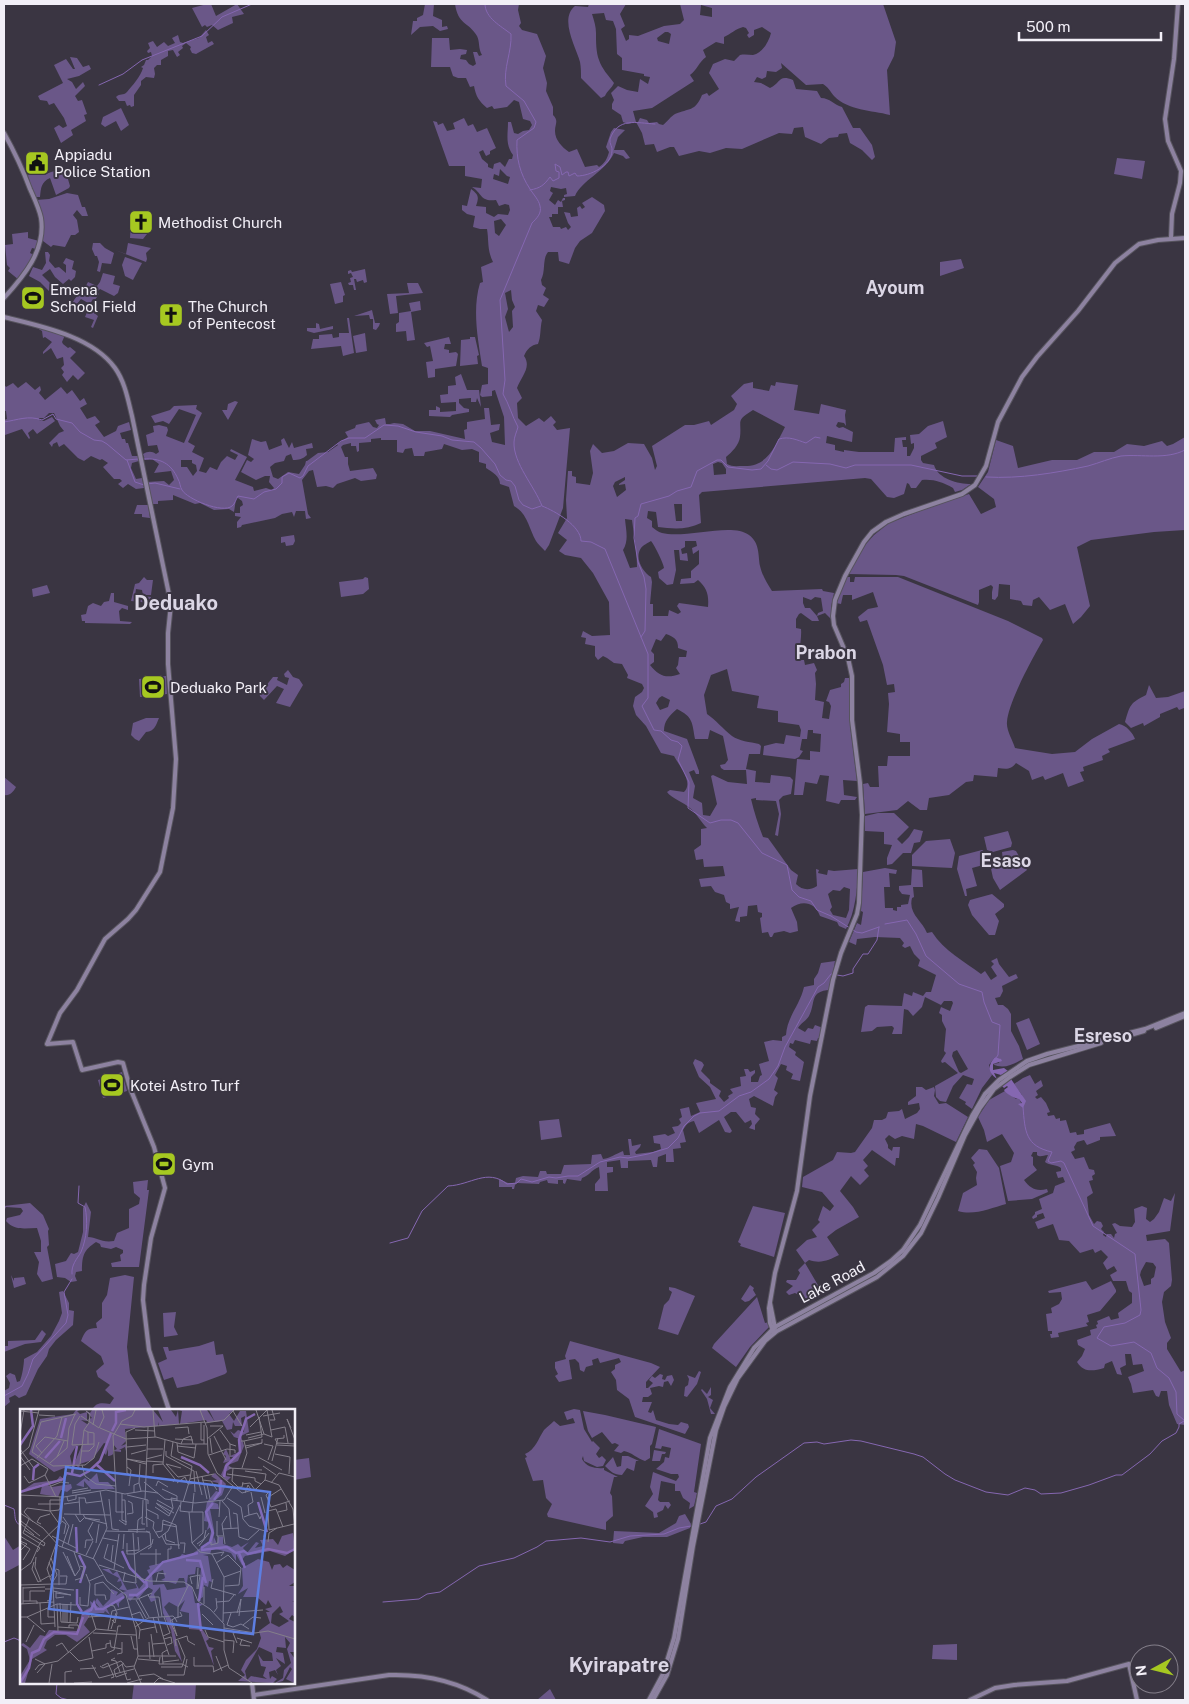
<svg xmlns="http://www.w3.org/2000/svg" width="1189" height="1704" font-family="'Public Sans',sans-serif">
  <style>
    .green { fill: #6a5788; fill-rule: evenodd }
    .water { fill: #8567b1 }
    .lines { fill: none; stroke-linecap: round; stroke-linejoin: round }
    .stream { stroke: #8567b1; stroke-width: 1 }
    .secondary-casing { stroke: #57545e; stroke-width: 6 }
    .secondary { stroke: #8d82a0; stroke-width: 4 }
    .labels { text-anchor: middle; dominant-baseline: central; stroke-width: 4; stroke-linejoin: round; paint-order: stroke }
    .poi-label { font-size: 15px; fill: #f2eff7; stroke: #3a3542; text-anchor: start }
    .street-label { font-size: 15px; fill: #f2eff7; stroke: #3a3542 }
    .quarter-label { font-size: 18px; font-weight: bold; fill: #dbd6e5; stroke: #3a3542 }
    .district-label { font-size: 20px; font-weight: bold; fill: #dbd6e5; stroke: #3a3542 }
    .inset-river { fill: none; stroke: #8567b1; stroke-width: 2.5 }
    .inset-road { fill: none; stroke: #847f8a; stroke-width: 1 }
    .view { fill: #5d7ee1; fill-opacity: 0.15; stroke: #5d7ee1; stroke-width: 2.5 }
    .inset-edge { fill: none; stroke: #f2eff7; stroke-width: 2.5 }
  </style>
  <rect width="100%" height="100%" fill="#3a3542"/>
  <g class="green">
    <path d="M207,4H211L216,16L237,4L244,14L232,17L233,23L218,30L212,25L207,27L205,25L202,27L192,8Z"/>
    <path d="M425,4H434L433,16L442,20V27L447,26L448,29L440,31L433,26L420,27L411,35L413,21H417V18L423,15Z"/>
    <path d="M455,4H519L518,10L521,23L519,26L522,30L537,34L546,56L543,68L547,83L546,91L553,107V115C559,121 555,124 555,131C555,140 562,147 569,152L577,149L585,167L597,165L599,167C605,163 607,159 609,152L606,147L611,132L614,128L625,130L618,137L614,150H624L630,158L626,159L623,156L614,153C605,172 582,180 575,196L564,197V195L567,194L566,188L561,189L551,187L550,191L553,193L549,200L555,205L558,200L561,202L563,198H565V200L562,201L563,207H558V214H552V217H549L553,227H560L561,229L566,227L568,230L571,227L568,223L564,212L570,213L571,217L578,216L577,208L580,206L582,209L585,207L582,203L592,197L604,205L605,211L592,233L580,241L575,248L569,264L559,261L558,252H548C542,259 546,271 541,280L542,285L546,288L543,295L549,299L544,307L538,305L536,311L542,320C540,328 541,337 538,344C531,345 527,349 524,356C532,367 521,377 517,388L522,398L517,403L518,418L526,426L539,418L544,422L551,416L556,422L553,425L557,430L570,428L563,508L549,545L545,551C542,548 538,544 536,541C529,529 528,514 514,506L509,487L500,484C500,476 492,472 486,468V464L479,462V452L472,449L462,450L444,444L442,449L425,452L424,456H414L412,448L405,449L403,453L397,452V440H381V438L371,439V442L359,443V451L357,452L356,446H351V443L343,445L341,447L345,457H348V464L350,471L373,468L377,475L376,479L361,481L355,478L337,484L333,488L326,486L317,487L313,470L309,471L302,480L308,514L311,518L306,519L305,511H296L294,517L292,512L282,514L275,518L242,525L241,527L237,528V522L241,517L235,516V513H240V507L243,505L242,501L238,498L236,499L234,512L229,509L214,510L200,503L195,504L173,495V500L158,501V504H151L146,482L164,481L169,485L174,480L171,471L154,473L159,464L152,459L145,460L143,454C148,451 152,451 156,454L159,452L157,445L148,446L146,435L154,432L153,426L159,425L167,427L168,430L166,436L184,443L196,415L179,409L169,424L163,421L155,423L151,416L170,410L174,406L197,405L196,409L202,413L188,442L195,446L192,452L204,458L199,471L206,473L210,467L217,470L221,462L227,456L235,460L238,455L230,451L231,449L247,457L235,480L253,487L254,491L266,488L272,490L274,488L269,482L270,476H265L256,480L241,472L247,460L251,462L254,459L248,455L252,439L261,442L266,441L269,450L282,445L281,440L284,438L289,448L292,442L294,448L312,443L313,448L306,449L307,455C303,459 299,460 293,460L291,454L286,456L284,461L275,463L270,467L273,477L278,479L288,472L299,474L305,465L306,461H307L318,453L328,452L338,445L337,444L348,437L345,432L355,428L356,425L369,422L373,427L377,428L379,425L377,424L375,420L385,418L386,424H390L394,423L403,424L415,431H430L465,439L464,430L467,429V422L485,419L484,408H489L491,425L500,424L499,430L490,433L492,442L505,445L504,417L495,390L492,391V396L482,397L480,395L482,385L488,384V368L482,366C478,339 472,310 480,283L483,282L481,267L493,262C487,250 489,241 487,229H480L473,227L475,216L467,214L462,210V205L467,206L471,189C479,195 479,197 476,206L486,207V213L494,217L498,214L508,215L510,210L509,205L505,204L499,206L496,200C480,202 483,194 472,187L481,188L482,179L465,176V166H449L433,121L437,122L438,125L443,123L447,131L455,129L453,123L464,118L468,126L473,124L477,132L487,128L496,148L490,151V154L486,156L483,150L479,152L482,159L488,164V167L493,169L494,164L500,162L505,167L509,159H512L513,155C505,144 508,135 508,122H511L514,133L518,134L523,131L529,130L532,125L530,121L523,119L519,102L514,100L507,107L494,109L492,106L487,108C479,101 476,97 474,86L470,87L466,78H458L453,76L450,67H431L432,38H449L450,50L460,49L467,50L466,54L461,55L460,59L466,60L469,64L473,66L476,64L473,52H477L479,56L482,55C478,48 480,42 477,36C469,22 458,25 455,4ZM500,169L507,176L510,177L508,184L493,179L494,174L499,176ZM501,219L506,225L499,236L495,233L494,221ZM511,290L512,300L515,307L512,311L513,327L509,332L505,317L508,309L505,293ZM181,460H192V463L196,465L197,471L193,476L187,467H181Z"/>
    <path d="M589,4H626L620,14L625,26L621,29L626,41L629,39V35L638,36L664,26L680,24L684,20L680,4H883L896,42L894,56L887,70L890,115C871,110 849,111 834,96C830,91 828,87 823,84L806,85L781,63L782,68L776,72L767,71L766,77L762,79L757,77L754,82L761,83L770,88C781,83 778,74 793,80L796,89L817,91L821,98C830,98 834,105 842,107L853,128H860L872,145L875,157L872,160L862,150L850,143L847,133L839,134L838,137L829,138L821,144L805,137L803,127L794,128L792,134L779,133L742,149L726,148L710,153L699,151L679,156L674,147H670L657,152L654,144L645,145L642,133L636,122L628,124L623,122L621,115L612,109V104L614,100L611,93L618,86L627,90L638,92L640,79L648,84L650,77L644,76V74L622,70V58L617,54L616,29L613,21L606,20L604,13L592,14C594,20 596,27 596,33C596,42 596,52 599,60C602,69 608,75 614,83C612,88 607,91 605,96L601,98L581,78C581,73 581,67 580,62C576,47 559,19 575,6L588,7ZM701,5L712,8V17L700,15ZM743,27L746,28L749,33L747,35L749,38L754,35V30L762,27L771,33C769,41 763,53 753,55C749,55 745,54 740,55L734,61L725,59L713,64L709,73L719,89L709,96L707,93L702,95C695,112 689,108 675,114C671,116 667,122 663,125L659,124L657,122L649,123L647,120L640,118L638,122H636L633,111L652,108L694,81L690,75C697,70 699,62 706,57L703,50L716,42L724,44V37C731,34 735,29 743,27ZM665,32H668L671,34L669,44L658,41L657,38Z"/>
    <path d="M206,30L209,35L206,37L208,43L212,41L214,44L196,54L192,53L190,49L191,47L186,43L182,46L183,48L178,52L180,55L177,57L173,50L168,51V56L161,60V65H157L154,68L155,74L154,78L146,77L141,81V85L134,95V106L131,107L130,105L127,106L125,101H119L116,97C120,93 123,96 127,92C132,86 141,76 143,68L141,67L144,65L146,60H148L152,56L151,52L148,53L147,51L150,48L148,43L153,41L157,47L164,42L168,46L175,43L172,38L178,35L180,42L183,43L199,38Z"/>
    <path d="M70,57L77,58L83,67L89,65L91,69L79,76L67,79L72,82L76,89L83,82L85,86L75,96L78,101L82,100L87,114L84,115L86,121L71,130L73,135L61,143L54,128L59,125L63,128L67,126L64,118L54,103L49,105L47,101L40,100L38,96L63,83L54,65L66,59L73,69H75Z"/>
    <path d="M121,108L129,125L121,131L116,121L105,127L101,124L103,117Z"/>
    <path d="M1117,158L1145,161L1142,179L1114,174Z"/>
    <path d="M33,167L38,168L44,175L51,172L65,169L70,186L69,188L56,195L50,178C41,182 41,188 40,197H35L28,176L30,169Z"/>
    <path d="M67,193L78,195L82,207H85L88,216H82L77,210L73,215L77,220L79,232L75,235H71L65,247L53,245L51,247L43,241V221L36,200L49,199Z"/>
    <path d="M136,219L138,227L152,223L151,229L143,239L130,238L131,222Z"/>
    <path d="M28,232V238L39,241L36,249L32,248L30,253L34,255L19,280L8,271L10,268L7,265L5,245L13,244L12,234Z"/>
    <path d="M93,243H100L105,248L114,253L111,264L102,263L100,272L97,271L99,262L97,256H95L92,249Z"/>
    <path d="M128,243L151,248L146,253L147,259L146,262L115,250L126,254Z"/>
    <path d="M45,252H48L50,255L49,261L55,268L59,267L66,273V265L63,263L66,258L74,261L72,269L76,271L75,277L71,281L69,279L63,284L55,277L50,269L42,275L50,283L49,291L40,282L29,276L33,267L42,270L46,263Z"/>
    <path d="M125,257L142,263L133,280L125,276L122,265Z"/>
    <path d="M961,259L964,268L940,276V262Z"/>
    <path d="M365,269L367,282L364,283L363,280L357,282L356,279H354L356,290H354L353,285H349L348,283L351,282L350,278L353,277L351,273L348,274V271L351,270L352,272Z"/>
    <path d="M103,273L115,276L113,284L120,286L118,293L114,296L100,289L97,292L99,294L95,300L93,299L90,304L81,299L77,304L73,302C77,294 83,293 88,282L97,286L100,282Z"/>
    <path d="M341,282L345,295L343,296V302L335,304L330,284Z"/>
    <path d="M407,283H418L423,293L396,296L398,313L390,314L387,294L409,293Z"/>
    <path d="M32,288L41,292L34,309L24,304Z"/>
    <path d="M420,301L421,310L411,312L415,340L407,341L406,331L396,332V324L399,322V313L411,311L409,303Z"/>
    <path d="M90,305L97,309L94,313L98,316L93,328L91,327L94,320L85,317Z"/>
    <path d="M372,310L375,323H380L379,326L376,330L373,329V319H370L369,315L354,316Z"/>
    <path d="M347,318H349L354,353L343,356L341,346L311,349L313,339H319V335L332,334L333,338L339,337V333H349Z"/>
    <path d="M316,323L319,324L320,329L333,326V329L314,333L307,331V328H316Z"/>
    <path d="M37,328L65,335L62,342L63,344L68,348L70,347L76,352L70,358L85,373L78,380L73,375L67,382L62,375L64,372L61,368L64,365L63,357L57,359L51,348L43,354V352L52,342L45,337L43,338L42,331Z"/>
    <path d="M365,333L367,351L356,353L353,336Z"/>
    <path d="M449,337L451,344H445L444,349L449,350V353L456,352L458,354L456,366L435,369V377L428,378L426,362L433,361L430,346L427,347L424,343Z"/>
    <path d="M470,337H475L479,355L477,356L478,364L460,366L461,340L470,339Z"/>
    <path d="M461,374L467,390H479L481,407L477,398L476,402H471V398L459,399V403L464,408L469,409V412L452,415L450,417L429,416V410H436V406L440,408V412L456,411V402L441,403L440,395L448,394V386L456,385L455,377Z"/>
    <path d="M26,382L35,390L40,386L41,390L39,393L45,400L61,387L67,394L72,390L80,401L84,398L87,404L80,408L87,419L95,416L100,422L95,425L104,437L116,431L118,426L129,422L131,430L120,433L122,439H125L126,443H128L132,456H138L139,461L132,463L131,468L136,479L142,478L144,488L136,489L128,484L123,488L118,484L122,481L120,479H114L103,467L108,463L102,459L100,460L91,456L84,461L78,458L64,444L59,447L57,442L53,444L52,447L49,443L59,433L64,431L60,426L54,413H49L44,418H39V420L44,421L52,417L55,421L37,434L33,429L28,433L30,438L29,439L22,429L5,435L4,420L7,419L6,411H4V384L6,387L13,383L18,388Z"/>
    <path d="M753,382V388L769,391L771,385L775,386L776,382L798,385L794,410L819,414L821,404L846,410L845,415L846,426L844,423L838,422L836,426L839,428L843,427L853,432L852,442L827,436L826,443L835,445V450L844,452V450L859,452H894L895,438L906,437V440H902L903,447H907V456H910L914,448V443L911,444L910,435L919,434L928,426L943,421L947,437L935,443L937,448L921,456V460L923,463L934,465C938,479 958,484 971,484L962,490L955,492L953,488C942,482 934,479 922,480L916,488H911L909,484L907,483L904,494L894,498L887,497L871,479L865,478L702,492L699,495L701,523C687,530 673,529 658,527L656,512L648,511L647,518L652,521V527C655,529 658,532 662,533C685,539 732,522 749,535C760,543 758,555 760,566C762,575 767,583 772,591L822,589L823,591L834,593L831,607V619L825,613L817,616L819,621H812L801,613L799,614L796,619V628L801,629C802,639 798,650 801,660H804L805,665L814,663L817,670L815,673L816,684L815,700L824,702L822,718L829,719L831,706L829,702L826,701L830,690L841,687V684L844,682L845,678H850V725L857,781L843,780L844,795L857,797L855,800H841L839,804L826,801L829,776L820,775L817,784L805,782L803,795H794L797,759L810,760V751L820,752L821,734L813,733V730H808L807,739H802L800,750L803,751L799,757L795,759L763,755L764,746L776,743L784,744L786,735L800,737L801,730L799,725L778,722V711L757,708L759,696L732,691L727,669L711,675L704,695L707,714C716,720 723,729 732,736C739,741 750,742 759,744L761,746L760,754H749L746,769L756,771L755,782L770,783L771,775L790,777L793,780L791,794L783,796L779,800L781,814L778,836L775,835L779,814L776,801L756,800V798L751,799C754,812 758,824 763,837L768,838L791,870L798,875L796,884C802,890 809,891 817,886L816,869L819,870L818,873L827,875L828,870L834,871L858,869C858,887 855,913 846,929L839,926L837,922L820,916C815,902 802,900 791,908L797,922L798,931L790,933L784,931L774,933L772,937H770L768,932L762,933L760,918L762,917V913L758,912L757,905L748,906L747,916L740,917V922L735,921L739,907L730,909V904L726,902L724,895L715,892L711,886L701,887L699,879L725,876L723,866L704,867L703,859L696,860L694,850L701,845V829L707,828C701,822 697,814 691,809C684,802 671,798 667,792L670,790L684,792C694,782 679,766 674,756L661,753L646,726L636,715L633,706L635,697L642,692L644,688L642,684L627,678L628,675L622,664L614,663L607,658L603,656L598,660L595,656V646L585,644L586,638L581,637L583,631L592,636L610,635L609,602L593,573L581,558L565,555L559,551L567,540L558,533L567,518L566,500L568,471H572V476L576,477V483L590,485L593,473L590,451L593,444L602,453L614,451L628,443L644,444L652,458L655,470L657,466L652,446L685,425H694L709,421L711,425L734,410L737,404L731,396L744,384ZM753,410L785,427C775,446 768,467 743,466C737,466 732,467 727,464L726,457C732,452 739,445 740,437C742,420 735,421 753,410ZM718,462L722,463L726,469V474L714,475L713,464ZM625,477V480L619,484V485L625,484L626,490L617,497L613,486L615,482ZM674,504H682V521H676ZM625,519L632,520C634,535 637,551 637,567L630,568L623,550C629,541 626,530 625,519ZM651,541C655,546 663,562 664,568L658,572L659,578L667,585L673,584L676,570L674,550H679L680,560L688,561L687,553L682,554L681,549L685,547V541H696L697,546L692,548L693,554L699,550V564L691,571V578L681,579L680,584L694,583L698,580C707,588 709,595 708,607L679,603L677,606L681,612L678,614L669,610L668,616H653V604H650L652,582L651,577C643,572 634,558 641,548C643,545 648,543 651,541ZM803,597L811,600L815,597L821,598L823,611L818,613L817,616L810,608H805L803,603ZM666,634C674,637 678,639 678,648L687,651L686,657H679L678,665L676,668L680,674C666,679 659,676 650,665L654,662V654L651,651L656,639L661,641ZM662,696L670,700L668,707L660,710L656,703L659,698ZM677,709C693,717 692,722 695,739H708L710,730L723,736L728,760L725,764L720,765L721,768L724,770H746L747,784L728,782L713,775L711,776L717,804L710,816L703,815L702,803L693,798L695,786L689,772L694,770L696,774H699V771L687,739L664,731C664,721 669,716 677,709ZM844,887L850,889L849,910L846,918L833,915L830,910L832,907L828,894L833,890L840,891Z"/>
    <path d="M235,401L238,402L228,420L222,410H227L228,404Z"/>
    <path d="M1185,437V530L1154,532L1091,540L1077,547L1090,606L1081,617L1073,624L1065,604L1050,610L1039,597L1033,600L1032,606L1023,605L1021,601L1010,599V585L999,584L998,596L995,600L992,599V592L993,587L991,585L979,590V602L978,605L904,576L896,575L848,574L866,544L874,535L889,523L938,504L969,494L981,514L996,507L994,499L978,487L988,472L996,440L1013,446L1018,468L1052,460H1077L1094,452H1114L1127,444L1144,446L1162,441L1167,446L1173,444Z"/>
    <path d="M137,505H148L150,518L142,517V514H134Z"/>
    <path d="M294,535L295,541L293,545L286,546L285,542L281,543V537Z"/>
    <path d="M144,577L147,580H153L151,595H143L142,590L136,589L135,595L151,597L150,603L131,601L135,584L139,583Z"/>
    <path d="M365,577L368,578L369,589L363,594L341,597L339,582L363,579Z"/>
    <path d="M847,577H850V582H854L855,577H898L1008,621L1042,638L1043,640C1033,657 1008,703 1007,722C1006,730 1013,741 1015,748L1052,754L1075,752L1092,739L1119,724C1126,725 1133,733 1135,739L1108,749L1110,752L1102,756L1103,760L1083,767L1084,771L1080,772L1084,781L1068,787L1063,773L1045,780L1043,776L1032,780L1029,771L1016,763C1011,770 1006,769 998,768L997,777L974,775L973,781L966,782L949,795L929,798L927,810H920L908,801L897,810L865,814L863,784L868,783L870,787H879L878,766H887L888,756H910V742H900V734L887,732L889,704L888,693L895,692L894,684L887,685L883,665L867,620L860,622L858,617L868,609L878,607L873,592L852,600V595H843L841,604L836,603Z"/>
    <path d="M47,585L50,593L33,597L32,589Z"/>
    <path d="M111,593H114V602L128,606V610L122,608L119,611L120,621L132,622L130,624L85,623V621H82L81,615L86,614L88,606L93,603L101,606L104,602L109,601Z"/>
    <path d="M288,670L293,677L299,679L303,685L290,707L276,703L284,689L277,686L264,700L260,696L258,688L265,687L273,677H278L277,680L287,685L289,678L285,677L284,674Z"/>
    <path d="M166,676L167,694L140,697L139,679Z"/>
    <path d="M1149,685L1156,698L1168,697L1185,691V709L1184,708L1179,710L1177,707L1160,714V717L1144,726L1143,723L1131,728L1125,722C1130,705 1130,703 1146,695Z"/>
    <path d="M146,718H159C156,725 155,731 146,732L139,741L135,739L131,735L133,723Z"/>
    <path d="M4,777L16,787C13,792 10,796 4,795Z"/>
    <path d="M878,813H894L909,827L897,839L902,844L909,837L914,829L923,831L920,842L914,843L911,853H903L892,864L887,865V858L892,845L884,844V832L865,831V816Z"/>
    <path d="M1008,831L1012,843L1011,847L993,852L987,850L984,837Z"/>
    <path d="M950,839L955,853L952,868L912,866V855L926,841Z"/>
    <path d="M982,850L985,852L987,864L972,868L977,886L966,889L967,896H965L957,869L959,856Z"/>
    <path d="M1013,850L1016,851L1027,870L1000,890L993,878L990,864L1003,860L1002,852Z"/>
    <path d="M885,868L897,870L896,874L889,873L890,887H884L885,908H893V910L897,911V907H901V905L908,904L910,895L902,894L899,890V886L911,885L912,869L922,870L923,887H913L914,897L912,898C908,914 922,920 927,933L932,932C944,951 964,961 981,974L985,971L991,980L997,976L991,967L994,964L991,961L997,958L999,964L1009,977L1016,974L1018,978L1002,986L1003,991L1000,997L995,998L998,1005H1003L1008,1009L1011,1014V1031L1019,1046L1023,1059C1014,1064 1003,1070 993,1064L999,1063L1000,1059L995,1057L989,1065L992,1075L982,1088L972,1109L965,1104L966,1102L959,1098L967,1084L972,1085L974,1079L963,1075L953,1086L946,1102L940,1101L936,1097L935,1086L958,1073L945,1062L942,1063L941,1061L946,1053L944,1051L946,1029L942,1021V1015L939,1013L941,1007L950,1011L953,1003L952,1001H944L941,1005L925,997L922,1007L913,1016L908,1010L904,1009L902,1034H892L894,1028L892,1026L877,1027L872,1031L861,1032L865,1007L868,1005L902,1006L904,993L912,996L913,992L923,996L926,992H931L936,975L918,966L920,960L914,954L910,946L905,948L902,946L904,943L900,938L875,937L857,939L856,945L849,942L857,923L861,925L863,912L861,911L863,872ZM957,1050L968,1069L961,1073L959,1072L952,1056L953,1052Z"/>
    <path d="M992,894L1004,904V907L995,914L999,921L995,935H989L972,915L968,905L970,900Z"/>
    <path d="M835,961L830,990C809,991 816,1003 809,1016C806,1021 801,1023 798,1028L805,1032L808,1028L813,1029L815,1025L823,1028L821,1038H818L817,1041L811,1040L810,1044L795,1040L793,1044L790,1043L789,1047L796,1052L795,1055L804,1062L800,1081L791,1079L793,1074L786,1070L787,1066L781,1064L775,1075L778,1078L774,1090L778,1093L775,1097L773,1106L754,1096L749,1099L751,1107L756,1108L755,1114L760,1119L755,1125V1130L749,1128L752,1124L751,1120L745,1123L736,1112H731L724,1117L732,1131L730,1133L725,1132L719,1120L699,1133L694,1121C688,1122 686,1125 683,1130L686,1142L680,1143L681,1148L673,1149L674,1162H666V1154L658,1157L657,1167H653L651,1160L628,1161V1168H621L620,1160L607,1162V1167H613V1172L607,1173L608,1191H595V1184L600,1178L599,1167C591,1170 589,1176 582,1178L581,1181L567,1179L565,1184L563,1183V1180H558V1184L548,1183L547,1180L540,1182L539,1184L517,1183L515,1185L514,1189H512V1187H499V1179L508,1183H515L516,1178L523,1176L538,1177L540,1171H546L547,1174H561L564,1165L591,1164L592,1155L601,1154L603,1159C611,1158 615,1154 623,1151L624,1155H630L628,1139H631L632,1146L641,1144L640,1147L635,1152L636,1154L653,1152L661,1149L660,1144L654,1143L653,1136L665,1134L668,1136L675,1133L672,1127L678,1126L681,1123L679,1119L682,1117L680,1109L689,1107L691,1116L700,1112L696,1103L716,1099L710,1087L699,1077L693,1063L695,1059L702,1062L704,1065L701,1071L710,1080V1083L721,1091L719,1096L724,1102L729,1098L728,1096L733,1093L730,1089L741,1086L740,1077L746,1076L744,1069H748L750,1072L755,1070V1073L751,1077V1082H758L760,1076L762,1075L759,1064L769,1061L764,1042L773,1040L782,1041V1037L786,1035C787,1017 800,1005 804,987L814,985V979L818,973L821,963Z"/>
    <path d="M1029,1018L1040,1044L1027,1050L1016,1023Z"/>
    <path d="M122,1072L127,1091L103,1098L98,1080Z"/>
    <path d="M1030,1075L1035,1084L1041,1080L1043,1086L1036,1091L1038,1095L1035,1097L1037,1099L1041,1097L1046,1103L1050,1112L1047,1113L1048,1116L1054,1115L1056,1119L1060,1118V1121L1066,1120L1070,1133L1076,1132L1077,1135L1084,1134V1130L1110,1123L1116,1136L1100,1137V1140L1087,1145L1084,1140L1077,1142L1074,1147L1075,1150L1071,1152L1075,1159L1084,1157L1089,1169L1094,1170L1095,1174L1092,1176L1093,1180L1089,1181L1093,1193L1087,1197L1089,1215L1094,1224L1097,1221L1101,1222L1103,1226L1101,1229L1104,1232L1103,1235L1106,1237L1107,1234H1111L1114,1238L1115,1234L1117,1233L1112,1224L1115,1223L1120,1226L1132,1227L1135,1222L1134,1209L1142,1206L1147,1208L1146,1219L1150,1222L1154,1219L1159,1212L1164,1198L1171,1201L1175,1193L1170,1231L1146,1235L1147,1241L1165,1239L1169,1243L1172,1280L1171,1286L1164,1292L1162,1302L1165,1322L1171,1338L1167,1343V1349L1181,1372L1185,1370V1425L1177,1424L1169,1405L1167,1391H1161L1159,1397L1156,1396L1153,1390L1133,1393L1131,1384L1128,1377L1144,1371L1142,1364L1133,1365L1131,1354H1125L1126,1365L1120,1368L1122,1375L1117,1374L1112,1361L1105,1364L1104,1368C1093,1371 1084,1373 1077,1362L1082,1356L1085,1349L1078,1345L1077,1340L1091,1335L1090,1330L1097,1328L1096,1325L1098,1324L1097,1321L1109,1316L1111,1320L1119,1318L1118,1313L1132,1303V1293L1129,1291L1126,1281H1113L1110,1275L1117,1271L1114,1266L1107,1270L1103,1263L1108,1257L1101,1250L1095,1253L1093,1249L1080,1253L1069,1241L1059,1240L1053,1224L1038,1229L1035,1222L1045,1218L1043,1213L1037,1215V1217L1033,1219L1032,1217L1035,1214V1212L1042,1209L1039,1199L1053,1193L1055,1186L1065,1182L1063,1177L1058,1178L1056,1172L1061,1171V1168C1056,1164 1050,1166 1045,1162L1048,1155C1043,1155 1041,1158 1037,1155V1152H1033L1031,1156L1033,1157V1165L1037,1170L1024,1180C1030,1188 1036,1192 1047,1189L1048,1192L1032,1199L1008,1201L1000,1166L1011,1162L1014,1153L1002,1134L987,1142L984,1130L978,1117L989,1100L1005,1091L1016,1099L1019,1098L1023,1108L1022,1095L1014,1084L1023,1078ZM1146,1262L1153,1263L1156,1267L1154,1277L1151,1279V1284L1144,1286L1140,1275L1141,1271Z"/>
    <path d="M916,1087H922L926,1090L934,1087L935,1090L934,1096L939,1104L946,1103L968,1117L956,1142L923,1126L916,1124L914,1139L902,1136L895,1139L889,1135L885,1139L888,1145V1148L892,1151L893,1147H900L899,1158H896L895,1166L872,1150L863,1160L868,1166L864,1170L869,1176L860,1185L851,1176L840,1191L853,1207L859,1217L836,1230L827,1237L839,1255C829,1260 821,1264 809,1260L805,1263L822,1292L804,1301L799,1295L795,1293L789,1295L786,1292L793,1286L786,1282L787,1280H796L800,1273L798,1270L805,1263L796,1250L807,1240L817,1237L812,1230L820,1222L818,1220L823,1206L830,1211L834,1206L822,1192L802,1187L803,1177L833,1160L837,1152L851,1153L855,1152L872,1128L874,1120H882L886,1118L888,1112L899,1111L902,1109L905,1119L917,1113L920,1109L919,1103L908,1105V1102L916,1096Z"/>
    <path d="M559,1119L562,1137L541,1140L539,1121Z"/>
    <path d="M979,1149L987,1150L999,1168L1006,1204C991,1208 974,1216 958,1211L963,1193L977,1185L976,1178L977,1172L973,1165L975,1163L971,1158Z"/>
    <path d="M148,1180L147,1190H149L139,1267H112L111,1263L121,1261L120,1255L123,1253V1250L116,1247L111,1249L101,1247L100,1244L96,1242C84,1250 82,1255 82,1271L76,1272L75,1276L77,1281L71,1282L65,1278L57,1277L55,1264L66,1261L71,1253L74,1254L78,1252L83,1232V1208L86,1202L91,1212L88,1237C97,1237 101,1243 114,1241L117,1233L129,1228V1209L139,1204L140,1198L134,1193L133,1182Z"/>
    <path d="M30,1203L43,1215L49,1229L48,1231L49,1245L47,1247L53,1279L42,1282L37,1274L39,1262L34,1252H41V1241L37,1228C26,1228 14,1231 6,1221L7,1218L20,1215L23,1211L21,1208L6,1207L4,1211V1206Z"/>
    <path d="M753,1206L785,1213L774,1257L740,1246L741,1244L738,1242Z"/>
    <path d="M11,1275L14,1281V1278L24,1277L26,1284L14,1288Z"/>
    <path d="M125,1275L134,1277L127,1347L130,1373L153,1410H92C96,1402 102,1403 110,1404L114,1398L105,1390L110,1385L98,1377L96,1371L104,1364L101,1356L81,1341C85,1331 87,1328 97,1328L96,1323L102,1318V1303L107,1295L110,1278Z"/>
    <path d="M1086,1281L1092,1290L1111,1281L1116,1290V1292L1100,1311L1087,1315L1089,1322L1086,1323L1088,1326L1058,1333L1059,1337L1051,1338L1050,1334H1052V1331H1048L1046,1314L1052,1313L1051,1308L1059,1304L1062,1299L1061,1292L1049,1293L1048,1291Z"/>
    <path d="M750,1285L754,1288L753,1290L756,1295L749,1301L745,1302L741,1299Z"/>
    <path d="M669,1287L675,1288L695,1296L678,1335L658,1329L664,1305L669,1300L672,1292L669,1290Z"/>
    <path d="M63,1291L69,1303V1310L74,1311L73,1325L56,1340L49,1349L47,1356L38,1369L26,1395L19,1398L15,1395L9,1398L10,1402L4,1407V1391L9,1388L10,1383L6,1376L10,1373L15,1375L17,1382L20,1381C22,1376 24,1365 24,1359L37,1352L51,1336L59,1321L62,1313L59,1292Z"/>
    <path d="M757,1297L765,1323L769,1322V1327L750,1347L736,1367L712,1348L714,1344Z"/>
    <path d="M176,1312L174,1327L178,1335L164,1337L163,1313Z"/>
    <path d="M42,1330L46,1334L41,1342L25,1344L4,1352V1340L5,1346H8V1341L35,1340Z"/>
    <path d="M214,1341L216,1355L223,1354L227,1372L225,1374L198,1384L177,1388L173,1377L164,1380L158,1363L167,1359L163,1347H168L169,1351L199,1346Z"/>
    <path d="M570,1341L651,1363L660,1367L646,1382V1388H648L653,1383L649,1380L652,1376L655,1378L660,1374L663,1375L662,1379L665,1380L667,1376L672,1375L674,1380L671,1386L668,1381L664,1382L663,1387L659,1386L650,1388L652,1394L648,1397H643L642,1402H652L648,1412L651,1413L653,1410L656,1420L669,1424L678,1425L681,1422L688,1424L689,1427L685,1434L635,1417L629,1399L617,1390L616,1380L611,1372L615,1369V1365L621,1362L619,1358L600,1363L598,1358L592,1360L593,1365L586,1367L584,1372L580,1370L579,1363L575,1359L569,1360L572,1379L559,1382L555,1376L558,1374L555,1368V1362L566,1359L565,1356Z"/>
    <path d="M699,1371L701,1372L697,1384L687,1397L684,1396L685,1387L688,1385L689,1379L687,1375L695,1378Z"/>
    <path d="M711,1387V1395L708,1397L713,1400L710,1408L715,1414H711L707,1399L701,1390L702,1389L707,1394Z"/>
    <path d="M574,1409L580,1410L584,1429L592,1442L593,1441L600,1448L596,1454L599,1458L602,1456L606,1460L603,1466L597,1467L584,1461L583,1456L582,1459C586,1467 596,1469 604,1468V1470L618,1477H614L610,1493L612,1496L613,1516L606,1522V1530L548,1517L547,1514L552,1504L546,1498L543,1480L533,1481L525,1458L527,1457L525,1454C536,1449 538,1439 544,1430C547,1427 551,1424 554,1421L560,1426L575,1423L573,1418L567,1420L564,1412Z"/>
    <path d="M583,1411L605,1415L656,1427L652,1444L650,1446V1458L645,1461C638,1459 631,1452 624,1451L621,1453L614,1451L619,1445L615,1443L612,1444L602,1432L592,1438L588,1431Z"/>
    <path d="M659,1429L701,1444L694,1492L697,1493L694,1506L689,1509L690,1503L683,1498L680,1491H675V1484L661,1481L658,1500L660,1502H669L671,1505L668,1509L665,1505L663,1510L657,1513L658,1517L654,1518L653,1512L645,1506L653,1494L650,1487L653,1472L676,1481L679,1477L678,1474H671L656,1469L664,1462L665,1457L669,1458L671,1448L662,1446L661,1449L655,1448Z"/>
    <path d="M654,1450L666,1452L665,1454H662L660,1461H652Z"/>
    <path d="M622,1456H628L639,1461H636L634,1471L627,1468L622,1475C614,1475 610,1471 605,1466L613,1457L617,1467L621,1466Z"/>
    <path d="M309,1458L311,1477L294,1480V1460Z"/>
    <path d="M685,1514L691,1524L690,1528L667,1537H643L625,1541L623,1544L613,1543L614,1531L659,1533L676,1523L679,1516Z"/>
    <path d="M4,1536L13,1550L21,1545V1564L4,1573Z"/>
    <path d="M957,1644V1660L932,1659L933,1645Z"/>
    <path d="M134,1683H196L195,1699L132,1700Z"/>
    <path d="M550,1689L556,1700H537Z"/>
  </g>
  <g class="water">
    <path d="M995,1057L1001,1059L1002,1061L993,1064V1070L1004,1068L1008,1071L1001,1075L994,1073L997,1079C987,1072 988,1065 995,1057Z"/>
    <path d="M1011,1079L1026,1101L1023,1108L1018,1104L1022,1103L1019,1099C1014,1098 1006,1094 1004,1090L1008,1087L1007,1086L1004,1088L1002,1086Z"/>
  </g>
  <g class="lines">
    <g class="stream">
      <path d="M485,4C485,18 501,26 511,34C512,52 503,68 506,86L524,101L536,122L534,128L517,140C516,158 520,174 530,189C533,194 539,200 540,206C542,213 537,218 532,223L500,300L505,380L503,394C509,404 512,416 518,427C517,431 514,437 514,442C513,463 535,487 542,506C555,511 581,526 581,541L591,542L605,549L648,654V698L642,706L654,730L661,731L671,740L678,742L682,746L678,760L689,782L688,808L710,823L721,820H731L738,823L762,853L787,865L792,890L799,897L811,901L817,910L831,916L856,932L862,933L879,927"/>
      <path d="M99,85L123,74L142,60L202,36L222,17L252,4"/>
      <path d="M530,190C541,188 544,185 550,177L553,181L559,178V172L556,171L555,164L560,167L562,175L566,172H568L569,176L575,173L577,176C590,176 611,166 612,151C613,147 609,144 610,139C618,117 636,123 655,124"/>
      <path d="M4,422C18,420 28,415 42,420L53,414L56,419L72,423L80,432L94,440L102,441L107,444L126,460L139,459"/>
      <path d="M144,459C160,458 171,463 178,479C180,482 180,487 182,490C187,499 223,514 232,506C235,504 236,499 238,496L254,499L264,492L276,489L282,483V477L289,473L300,478L303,476L308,466L341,441L349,438H365L384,425L398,426L416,432L442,436L452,440L474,442L481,448L495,464L500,475L506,480L511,481L515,486L519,500L523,505L532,509L541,506"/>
      <path d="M127,460L135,482L144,485"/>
      <path d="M766,465L771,469L777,470L793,462L830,464L846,468L855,465H911L962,476H977"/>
      <path d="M986,477C1020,479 1055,473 1088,466C1099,463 1110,458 1121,456C1142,454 1166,460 1185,450"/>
      <path d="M147,484L155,483L180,489"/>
      <path d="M641,637L645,631L646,589L644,577L638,562L634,538L635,518L638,516L641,504L669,496L677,491L691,487L697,471L717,460H721L728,467L752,470L761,469L768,461L779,439C789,436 797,440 806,443L815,437L820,438"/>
      <path d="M885,924L907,920L916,934L926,956L959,984L982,992L984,1002L992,1022L1000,1025L998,1055L996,1058"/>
      <path d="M837,975L843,976L853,973V969L863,954H868L877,940L879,927"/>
      <path d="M1023,1107C1025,1131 1025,1146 1052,1152L1048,1161L1051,1163L1061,1161L1064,1163L1093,1226L1135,1254L1141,1310L1140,1315L1125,1323L1104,1327L1097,1338L1111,1346L1134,1342L1151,1353L1157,1368L1169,1378L1176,1392L1177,1414L1185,1421"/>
      <path d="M390,1243L408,1238L422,1211L448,1186C471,1185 487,1168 507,1184L517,1183L521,1179L532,1182L549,1177L556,1178L568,1176H578L600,1162L620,1157L628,1158L648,1154L668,1148L678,1138L684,1126L694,1116L700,1113L719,1111L739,1096L751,1092L769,1079L778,1066L785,1047L818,987L824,983L831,974H833"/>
      <path d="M72,1274C71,1265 77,1259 81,1252C87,1238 88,1221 85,1207L78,1203L79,1186"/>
      <path d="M4,1396L22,1386L28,1374L33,1359L66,1323L68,1315L64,1292L72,1279"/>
      <path d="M4,1505L14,1509C16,1517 13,1521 21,1526"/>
      <path d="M700,1524L706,1522L716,1506L732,1499L756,1477L804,1443L817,1442L824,1444L851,1440L861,1441L914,1454L923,1457L945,1474L955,1480L986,1492L1008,1495L1025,1488L1035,1490L1041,1494L1061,1493L1089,1485L1116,1475H1122L1150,1454L1162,1441L1176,1433L1179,1427V1424L1184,1421"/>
      <path d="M383,1602L419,1599L427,1594L440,1592L479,1566L514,1558L537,1547L546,1541L581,1538L610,1542L630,1536L664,1534L679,1528L691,1526"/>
      <path d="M4,1642L14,1638L19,1640L21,1645"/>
      <path d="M57,1683L56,1694L61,1698L69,1700"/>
    </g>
    <defs>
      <g id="secondary">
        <path d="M4,133C14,151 23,170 30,189C34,198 39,208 41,218C46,250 24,276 4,298"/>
        <path d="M1171,238L1172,214L1180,183L1181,171L1168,141L1165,119L1174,59L1178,4"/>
        <path d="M4,317C40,326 92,336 115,368C125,382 128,400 132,416L171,604L168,633V664L176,759L173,808L160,872L136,910L128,919L105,939L77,990L60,1013L47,1044L73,1042L82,1070L118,1062L123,1063L130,1088L154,1147L165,1188L151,1238L144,1285L143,1300L149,1350L169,1410"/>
        <path d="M1156,1028L1185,1016"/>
        <path d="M1127,1036L1144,1031"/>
        <path d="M770,1303L775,1328"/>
        <path d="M774,1333L770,1323L769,1308L775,1273L797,1191L810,1096L833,980L841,953L857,914L859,903L862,815L860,783L852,720V676L848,658L834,625L833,616L835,600L845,576L864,542L872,532L886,522L904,514L962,494L975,485L986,466L998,422L1022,377L1037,357L1078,311L1115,263L1139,244L1158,240L1185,238"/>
        <path d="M252,1683L254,1700"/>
        <path d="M254,1695L389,1675C423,1674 458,1681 487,1700"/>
        <path d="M649,1700L663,1674L674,1638L710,1438L730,1387L754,1348L775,1327L874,1273L891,1261L903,1250L920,1225L972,1116L985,1094L999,1080L1027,1061L1047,1054L1145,1029L1185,1013"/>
        <path d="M653,1700L667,1675L678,1639L693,1546L716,1430L724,1407L738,1378L765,1341L777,1331L877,1277L903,1256L921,1233L938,1198L965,1135L980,1108L994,1089L1010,1077L1029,1065L1101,1043"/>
        <path d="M970,1700L995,1688L1014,1685L1067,1681L1129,1664L1137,1700"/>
      </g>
    </defs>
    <use href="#secondary" class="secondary-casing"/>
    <use href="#secondary" class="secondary"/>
  </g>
  <defs>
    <symbol id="civic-square" viewBox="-11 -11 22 22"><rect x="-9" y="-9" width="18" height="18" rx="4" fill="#a6c821" stroke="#3a3542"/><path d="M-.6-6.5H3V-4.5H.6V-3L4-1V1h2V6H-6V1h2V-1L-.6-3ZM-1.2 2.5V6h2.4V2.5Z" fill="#111"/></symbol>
    <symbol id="church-square" viewBox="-11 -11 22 22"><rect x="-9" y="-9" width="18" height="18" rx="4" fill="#a6c821" stroke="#3a3542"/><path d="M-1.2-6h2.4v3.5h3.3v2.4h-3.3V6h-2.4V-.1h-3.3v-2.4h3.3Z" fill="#111"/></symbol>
    <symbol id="stadium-square" viewBox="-11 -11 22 22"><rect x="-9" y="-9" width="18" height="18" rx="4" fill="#a6c821" stroke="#3a3542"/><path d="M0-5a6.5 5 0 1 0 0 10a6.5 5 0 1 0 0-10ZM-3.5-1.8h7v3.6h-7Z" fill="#111"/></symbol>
  </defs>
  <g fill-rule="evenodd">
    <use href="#civic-square" x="23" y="149" width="28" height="28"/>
    <use href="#church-square" x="127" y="208" width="28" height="28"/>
    <use href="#stadium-square" x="19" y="284" width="28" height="28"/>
    <use href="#church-square" x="157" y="301" width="28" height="28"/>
    <use href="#stadium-square" x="139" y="673" width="28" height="28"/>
    <use href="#stadium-square" x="98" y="1071" width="28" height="28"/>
    <use href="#stadium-square" x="150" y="1150" width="28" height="28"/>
  </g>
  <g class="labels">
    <g class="poi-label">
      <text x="54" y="154">Appiadu<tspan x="54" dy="17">Police Station</tspan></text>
      <text x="158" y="222">Methodist Church</text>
      <text x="50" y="289">Emena<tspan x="50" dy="17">School Field</tspan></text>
      <text x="188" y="306">The Church<tspan x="188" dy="17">of Pentecost</tspan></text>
      <text x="170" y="687">Deduako Park</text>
      <text x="130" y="1085">Kotei Astro Turf</text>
      <text x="182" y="1164">Gym</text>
    </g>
    <g class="street-label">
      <text transform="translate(832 1282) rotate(-28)">Lake Road</text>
    </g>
    <g class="quarter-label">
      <text x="895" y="287">Ayoum</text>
      <text x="826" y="652">Prabon</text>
      <text x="1006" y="860">Esaso</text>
      <text x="1103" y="1035">Esreso</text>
    </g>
    <g class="district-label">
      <text x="176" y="603">Deduako</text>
      <text x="619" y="1665">Kyirapatre</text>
    </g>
  </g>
  <g transform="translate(20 1409)">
    <rect width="275" height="275" fill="#3a3542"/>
    <path d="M56,1H60L57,2L60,5L67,3V12L61,11L67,15L70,13L68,10L72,9L65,1L70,4L72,1H133L143,13L138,1H151L156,8L158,1L159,15L139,17V13L138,17L105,20L106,32L101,37L106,35V42L105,38L99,41H101V43L93,42L97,40L93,35V45L92,46L89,47H88V40L86,46L83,43L87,35L84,34L72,51L60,55L59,59L54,55L62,36L56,37L50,47L52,56L34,63L9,45L20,10L53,5ZM159,1H187L195,13L189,1H214L209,5L214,12L220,2H226L229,23L221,27L224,37L218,52L208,56L212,59L205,63L206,67L211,68L207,72L201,66L206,54L210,52L203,54L206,47L203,45L206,40L211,51L215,48H211L210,47L219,43L220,30L214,28L210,22L214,25L218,21L224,23L225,7L221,9L222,17H215L213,13L212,20L207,21L202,12L195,13H187L186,11L160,15L162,2ZM77,64L79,73H88L95,80H71L64,72V78L56,76L65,69L69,72ZM195,64L206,75L202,86L193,93L198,95L199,100H190L194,121L193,135L194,128L197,135L198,128H203V135L212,138L218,135L221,138L229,133L223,139L227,144L236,133L239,134L235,139L243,137L240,131L253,130L258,136L262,127L273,124L275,140L265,147L250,142L225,147L221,152L225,154V156H222L216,145V152L211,144L192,139L190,145L183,146L188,147L192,173L189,172L188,178L184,176L183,188L178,191L181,159L176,158L175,165L168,166L167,174L172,178L175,194L183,195L179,198L180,217L189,230L186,232L189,238L194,239L191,242L194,257L180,221L169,220V204L160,202L165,191L158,198L149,193L144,198L151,210L162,253L155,242L151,221L143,204L140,178L134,185L136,191L131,193L129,189L133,181L128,178L118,190L115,187L110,192L103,183L107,182L99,180L102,176L101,172L97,173L99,169L82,160H89L93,165L97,162L107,181L117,179L114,171L119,180L130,167L127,161L130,160L129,157L158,150L162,145L169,147L189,133L192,117L187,121L189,113L184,112L185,104L187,93L196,82L199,83L198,74L190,72L197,71L191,67ZM143,161L145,169L141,171L156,175L159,169H164L166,178L147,181L144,175L133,176L132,165ZM40,67L44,70L28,76L32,78L51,75L52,79L47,83L41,81L38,88L20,85L22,77H26L22,75L0,83L14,74L37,71ZM238,150L249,153L252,161L254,156L260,155L263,159L267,156L275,161V173L269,177H275V192H272L275,193V208L272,206L269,210L275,213V243H270L275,250L274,274L266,270L272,260L270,258L263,272L255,274L263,269L264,261L271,254L267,240L270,234L265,228L266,239L257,238L256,243L263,244L265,255L256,249L261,257L256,261L258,266L255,261L249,263L250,270L252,267L257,270L253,274L218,272L225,266L221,261L226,251L237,240L241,229L239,222L250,214L246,203H250L245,200L252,198L248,191L246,196L237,188H223L228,179L218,185L223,177L222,159ZM260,197L263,203L259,205L269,212L259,218L251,214L252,205ZM239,238L252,244L253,252H243L238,245L241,257L246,258L243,267L247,270L231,267L227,271L225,262ZM91,180L98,183L96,187L102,183L105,188L99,194V199L96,194L89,195L86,198L90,206L85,202L84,204H69L70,206L64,216L70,223L57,233L46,226H35L27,232L24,239L27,241L12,250L5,274H0V267L10,251L7,240L1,236L3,234L10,239L20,226L25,227L29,221L58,222L62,203L71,198L70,192L80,199L75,193L77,189L83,197L90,190Z" fill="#6a5788" fill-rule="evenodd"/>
    <path class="inset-river" d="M92,22L96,14V3L106,1M41,29L46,9M0,36L13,17L11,1M161,48L180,56L189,64M25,49L40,32M77,56L95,72M52,64L57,37M204,68L206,57L220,43L219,31L226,10L235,5M13,71L14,59L19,55M0,83L44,70L46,64L60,67L69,62L80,52L91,24M194,91L200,83L201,71M238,93L247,123M56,118L57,143M181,139L190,133L193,124L186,103L193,94M181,141L207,138L216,144L224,142L228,145L248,140L267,144L275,140M102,142L110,159L125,174M219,144L225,159M59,146L65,158L60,174M166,151L180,152L186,174M57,180V195L62,203M109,186H117L127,178L126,171L143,153L178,144M179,192L183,168M178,194L181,222M62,205L71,201L74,194L76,200H83L104,188M0,274L9,259L12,244L19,241L24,230L34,223L57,225L63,208"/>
    <path class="inset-road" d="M133,1L135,28M180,1L187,19L188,45L197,64L222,84L236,80L245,71L259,76L273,100L275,121M0,2L19,4M213,2L222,17M19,6L35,7M61,7L79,19M243,7L260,4M250,11H255L252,1M181,14V31H184M185,14L204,11L214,1M100,15L124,18L185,13M73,16L76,1M230,18L247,1L252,28L244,25M79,19L84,8L82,1M80,19L106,30M155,19L168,18L169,25M271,19L267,10L275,31M64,21L68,23V35M115,21L135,22M200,21L210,35M251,21L265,18L268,34M0,25L4,1M226,26L241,23M194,27L206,51M190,29L192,44M228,29L244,25L236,1M106,30L136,28L161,35H187M155,30L173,31M187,30L203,17H190M145,31L143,55L155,70L153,73M221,32H224L227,44L222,59M224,32L242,28L239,8M153,33L151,47L172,57L170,70M157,34L158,43L174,49L176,35M258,34L275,35M161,35L163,30L171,27L173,35M184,35V16M244,35L253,37L248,51M258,35L255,30L264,29V26M52,36L55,15L60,7M52,36L74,35M257,36L275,37M157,37L176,39M225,37L242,34V30M107,38L126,36M226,39L242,34M0,40L13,58M127,40H143M62,42H69L74,37V24L68,23M146,42V47L174,62L175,83M12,43L33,57L65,56L74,49L79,33M12,43L21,13L56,5M22,44L16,37L25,28L48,32M111,45L126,41M255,45L270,48L269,65M0,46L9,38L19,1M189,46L207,40L215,41V44M0,47L10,61M37,48L44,32M210,48V35L216,37M238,48L262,61M17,49L37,27L42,8M107,50L126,55M107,50L126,53M126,50L142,46M126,52L143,53M252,52L258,29M30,54L47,39L49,19L55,5M60,55L64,21L69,14L70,5L66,2M146,55L158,68L170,66M146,55L161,59M62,56L65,67L76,75L96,77M0,57L12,50L28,60L25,66L36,88M243,57L256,66M107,58L111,61L109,77M209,59L242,61M213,59L212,72L218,78H222L223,73M176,62L182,86M225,62L246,65L245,71M133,64V56L143,55M207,65L235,69V72L241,75M110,66L107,64L106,23L115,19M4,67L9,74L25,66M182,67L187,90M182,71L191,72L197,81M124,73L145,90L175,94L204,91L213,77M119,74L120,55M157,74L165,68L168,75L177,74M251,74L259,64L275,68M187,75L190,90M222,75L230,74L235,81M31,77L41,73L49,74M136,77L138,72L148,78M142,80L157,87V92M52,82L68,79M96,82L93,27L102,12L112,7L115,1M96,82V103H104M114,83V76L119,74L121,82M249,83L246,86L251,98L270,92M52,84L71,81M102,84V111L107,113M225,84L228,76L232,82M0,86L44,88L86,81L105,85L123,82L138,84M107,86L128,91V95M40,88V99L39,101L30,102V91H43M47,88L48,92L56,90V86M59,88L60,105M241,88L245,104M59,89H65L66,94L82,92M207,89L221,98L223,110M247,89L261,80M89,90L92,120L99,121M123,91L122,115H125M125,91L128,18M126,91L127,118M137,91L153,100M202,92L209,100L211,119M161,93L160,102L169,103L172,134L180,143L192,145L204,168L203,213M163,93L170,70L194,65M136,94L154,104M18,95H40M44,95L59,93M137,95L150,105M135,98L149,107L153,99L151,89L157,90M126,100L138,106V110M256,100L248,102L249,121L274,115M256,100L263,118M169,103H183V124L172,134M172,103L174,84M258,103L267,101L266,94M0,104L23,119L39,137L74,150L87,172L106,186L116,221L118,247L114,258L121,274M213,104L217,105L219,128L228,131L239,121M44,105L90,106M55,105L60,113L64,109M63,105L65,109L87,115M107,105L113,104L112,94L108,92M229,106L237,104L240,110L241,107M125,108L134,113L133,119M199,108L200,92M224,108L229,106L228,96L233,93L231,83M65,109L80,111M223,110L229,117L245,122L244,128M99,111L106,116L105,91H102M143,111L156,116L159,140M1,112L20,127M42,112L46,115L44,125M197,112V127H203M13,113L4,103L7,99L30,102L40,116M73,113L68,122L73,131M0,114L14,126M21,115L17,113L20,108L30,105M142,115L157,118M133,119L139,129L148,122L160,96M202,120L218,119M4,121L25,134L24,137L3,124L9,110M108,121L125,120M86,122L130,123M126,122L130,124L131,138L128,140M136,123L142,122L143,111M117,124L118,111L122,108M145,124L146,131L155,134M0,127L20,139L17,143M32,127L56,139M142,127L146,135L160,136M83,129L98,132M0,132L7,135L0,142M191,133V136L198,134V127M248,133L249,124L257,119M1,134L10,140L3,151M76,134L79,115M107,134V145H115M160,134H165L164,144M48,135L53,115M88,135L84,149L104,159M177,135L184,130L186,121M205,135L202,115L207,107M179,137L189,124M42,138L49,117L43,108M65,139L66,131H73M103,140L104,125M136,140V156M106,142L119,141L118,128M43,143L55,167L60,160L54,143M115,145L132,135L133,130M120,145H141M192,145L204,143L201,147M66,146L73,132M47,147L55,167M16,148L15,158L21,173M31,149L37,166L32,174M73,150L87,119L80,82M148,151V140H151V137M14,153L12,160L18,173L29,167M29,153L33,164L30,168M91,153L93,136M196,154L208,146L221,159L219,176L205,177M79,156L129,172L164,173L172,178L178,192L190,200L204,215V241L209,259L232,274M36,160L39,161V176M94,160L99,125M0,162L11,154L20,134L41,114L43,88M105,163L103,172L116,174L113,124M204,168L221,162M193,170L191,179L216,186M55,171L62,169L64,158L60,157M69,172L83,166M136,173L138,164L146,165M33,175H46L47,167H40M172,175L170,168L180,166L178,180M0,176L33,175M3,178V195M3,179L25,178M33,179L54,181M25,180H31V191L27,192M177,180L178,159M33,182L51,186M36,182V189L44,188M36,184L51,186M128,185L129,188H139L142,208M60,188V196L68,197L70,175L66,165M108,190H118L132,184M119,190L129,208M86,191L85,186H75V175L83,173L94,185M116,191L126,209M135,191L139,208M3,192H17V195M10,192V182H25M197,193L209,192L214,186M20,194L21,215L35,214M40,194L41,213L57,214L58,208M0,195L34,193M37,195L38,222M184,195V178M90,196L94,197L97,204L95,214L92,211M28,199V208H35M194,203L197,199L196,189M71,204L76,220M203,204L243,201M211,204L207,216L213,218M217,204L221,190L219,207M182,205L193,216M111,206L120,203L124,211M153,207L155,209L150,212L157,227M0,208H7L37,195L56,196M7,208L25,223M68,208L84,207M133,208L137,224M138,209L145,234M158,209V198L169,175M115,211L120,220L119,230M152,211L157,227M43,213V195M45,213V195M47,213V195M157,213L155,209L162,207L160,203M50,214L51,193M223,216L233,208L241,209M35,218L33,177L27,160L36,135M38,218L54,219M115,218L128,209L153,207M213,218L221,215L229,220M49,219V216H58L59,220M204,219L235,224L248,222L275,230M91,220L96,204M88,221L92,202L109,198M120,221L135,218M185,221L188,228L204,233M73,224L116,226M131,225L134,248M111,227L114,240H117M143,227L150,224L144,208M217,229L232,234M144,230L151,228L152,234L147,236M222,230L220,236L230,237M90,231L91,238L102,240M158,231L165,248L162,258M204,231L214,232L213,244M6,233L14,216M129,233L130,250M217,234L213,224L218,223M133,235L145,234L149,246M36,237L42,234L49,244M156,237L155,231L167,227L168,232L175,236M72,242L86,239V235L90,234M50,243L59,252L73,249L69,228M87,244L94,241L98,217H101M97,245L102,244V233M118,247H156M196,247L202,262M140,248L139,255H162L168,258M174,248V257H193L194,263M95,249L91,251L96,252L100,263M15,250L25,255L17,264M118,250L140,252M143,253L159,251M104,254L94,261L96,268L107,264M102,255L107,271L111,270M143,255L142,244L147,241M72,256L79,269L114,260M80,257L83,259L101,252L106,258L114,257M82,257L88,254L94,268L91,269M141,258H162M60,260L76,259M15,261L19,256L38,252L76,220L96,222M193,263L208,256M147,266H164L167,250M119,267L134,265L143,270M29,274L32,255M45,274V263L52,262M54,274L72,273M107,274L122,270M134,274L139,269L155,274"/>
    <path class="view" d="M46,58L250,83L233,225L29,200Z"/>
    <rect width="275" height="275" class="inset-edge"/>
  </g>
  <rect width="1189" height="1704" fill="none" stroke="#f2eff7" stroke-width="10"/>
  <g transform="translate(1154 1669) rotate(263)"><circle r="24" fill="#3a3542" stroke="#847f8a"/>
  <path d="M0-4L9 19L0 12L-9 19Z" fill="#a6c821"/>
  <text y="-8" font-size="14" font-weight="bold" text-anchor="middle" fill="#f2eff7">N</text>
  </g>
  <path d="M1019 32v8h142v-8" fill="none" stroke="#f2eff7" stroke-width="2.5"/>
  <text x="1026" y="32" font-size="15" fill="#f2eff7" stroke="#3a3542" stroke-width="4" paint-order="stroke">500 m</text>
</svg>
